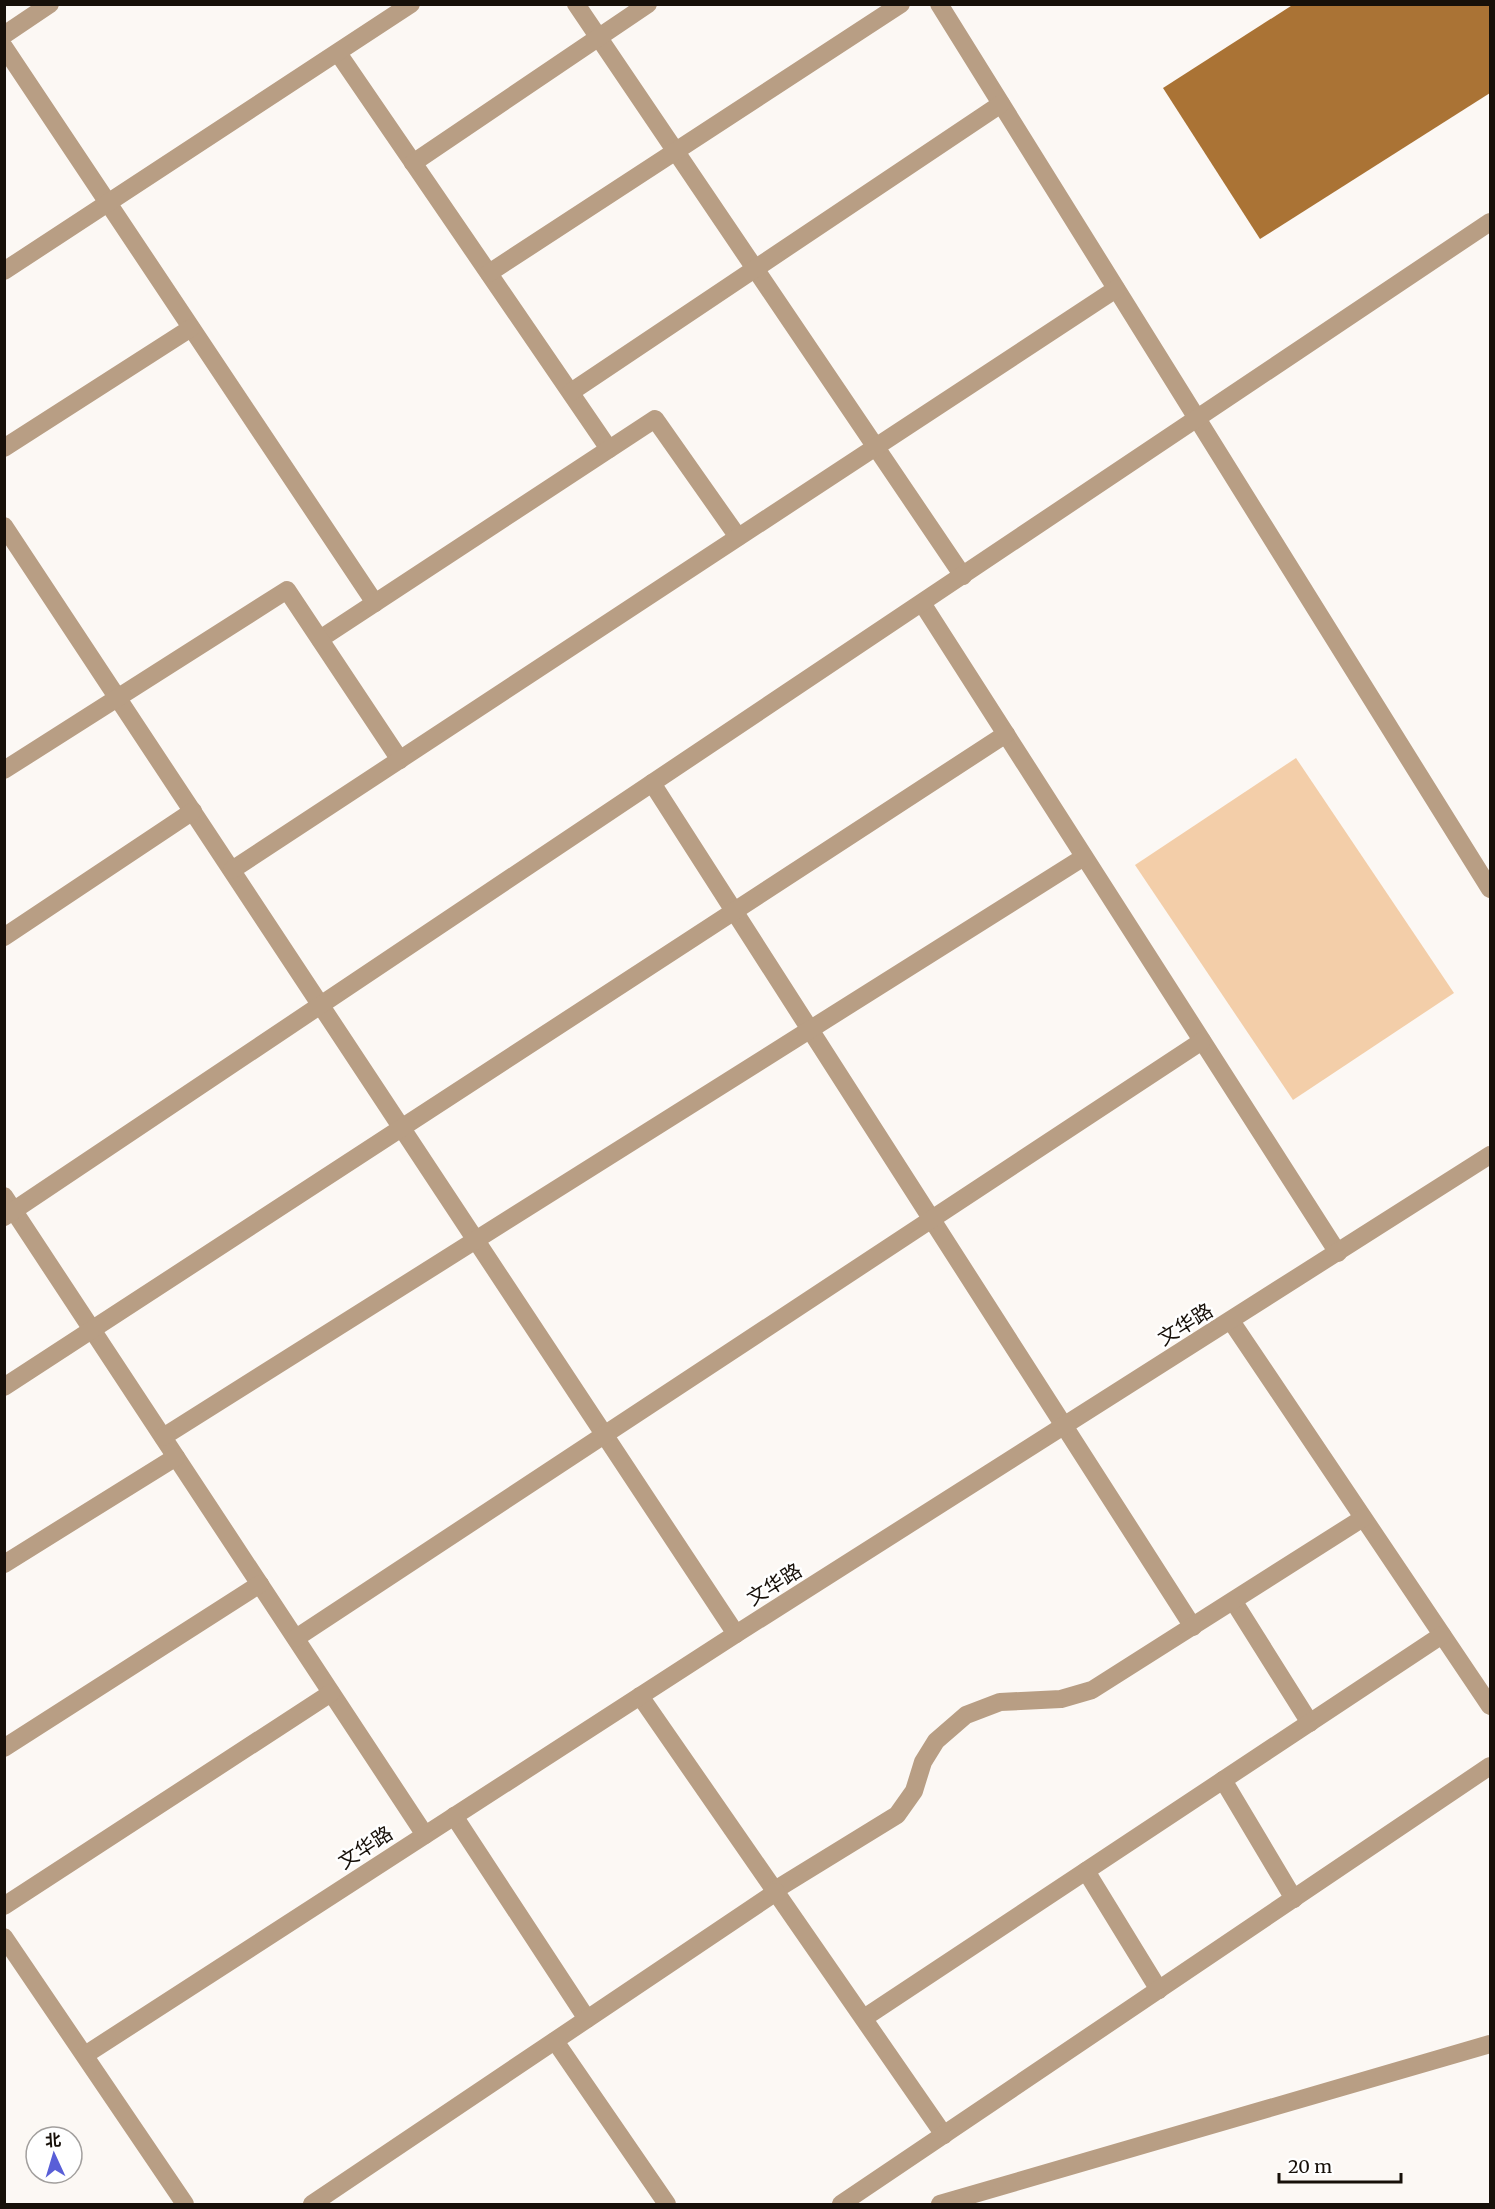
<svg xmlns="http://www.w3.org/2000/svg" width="1495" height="2209" font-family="Merriweather,'Noto Sans SC',serif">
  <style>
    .green { fill: #f3cea9 }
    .building { fill: #aa7335 }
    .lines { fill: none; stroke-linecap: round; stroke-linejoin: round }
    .minor { stroke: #b89e84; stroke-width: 18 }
    .labels { text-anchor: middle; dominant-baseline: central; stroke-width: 5; stroke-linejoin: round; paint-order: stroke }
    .street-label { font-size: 20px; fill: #171009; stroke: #fff }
  </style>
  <rect width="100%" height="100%" fill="#fcf8f4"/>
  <path class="green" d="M1296,758L1454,993L1293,1100L1135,865Z"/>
  <path class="building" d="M1294,4H1490V93L1260,239L1163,88Z"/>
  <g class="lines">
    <g class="minor">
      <path d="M576,4L963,576"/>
      <path d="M939,4L1490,889"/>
      <path d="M4,35L50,4"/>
      <path d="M4,47L375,603"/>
      <path d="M338,53L609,449"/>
      <path d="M413,163L648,4"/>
      <path d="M4,271L411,4"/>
      <path d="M489,273L901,4"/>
      <path d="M571,392L1001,104"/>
      <path d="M4,448L191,328"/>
      <path d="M4,526L736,1634"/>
      <path d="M922,603L1338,1253"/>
      <path d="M320,639L655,419L738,537"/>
      <path d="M4,770L287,590L400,760"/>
      <path d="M652,783L1193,1627"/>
      <path d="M232,870L1116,289"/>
      <path d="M4,937L193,811"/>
      <path d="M4,1196L425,1835"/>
      <path d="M4,1217L1490,222"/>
      <path d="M1231,1321L1490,1706"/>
      <path d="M4,1387L1006,734"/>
      <path d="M163,1437L1084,857"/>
      <path d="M4,1564L176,1457"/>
      <path d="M1234,1602L1310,1723"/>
      <path d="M296,1638L1202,1041"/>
      <path d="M640,1696L944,2135"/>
      <path d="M4,1748L260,1584"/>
      <path d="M1223,1780L1294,1899"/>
      <path d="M454,1816L587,2019"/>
      <path d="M1086,1871L1159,1990"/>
      <path d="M775,1890L897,1815L914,1791L923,1762L936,1741L966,1715L1000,1702L1061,1699L1092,1690L1363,1518"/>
      <path d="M4,1906L331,1693"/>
      <path d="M4,1937L185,2204"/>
      <path d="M864,2018L1442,1635"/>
      <path d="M555,2041L667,2204"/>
      <path d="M85,2055L736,1634L1490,1155"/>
      <path d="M312,2204L776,1892"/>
      <path d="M841,2204L1490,1766"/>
      <path d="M940,2204L1490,2044"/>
    </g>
  </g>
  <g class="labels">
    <g class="street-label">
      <text transform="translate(1185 1324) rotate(-32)">文华路</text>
      <text transform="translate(774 1584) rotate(-32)">文华路</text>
      <text transform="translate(365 1847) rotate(-33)">文华路</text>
    </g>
  </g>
  <rect width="1495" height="2209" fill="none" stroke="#171009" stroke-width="12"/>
  <g transform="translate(54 2155) rotate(356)"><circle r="28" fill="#ffffff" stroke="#a29f9d" stroke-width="1.5"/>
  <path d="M0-4.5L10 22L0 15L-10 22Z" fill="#595fd7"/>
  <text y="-9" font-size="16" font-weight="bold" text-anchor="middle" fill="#171009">北</text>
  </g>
  <path d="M1279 2173v9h122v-9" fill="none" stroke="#171009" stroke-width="3"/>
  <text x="1288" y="2173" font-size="18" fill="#171009" stroke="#ffffff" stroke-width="4.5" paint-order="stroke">20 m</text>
</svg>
